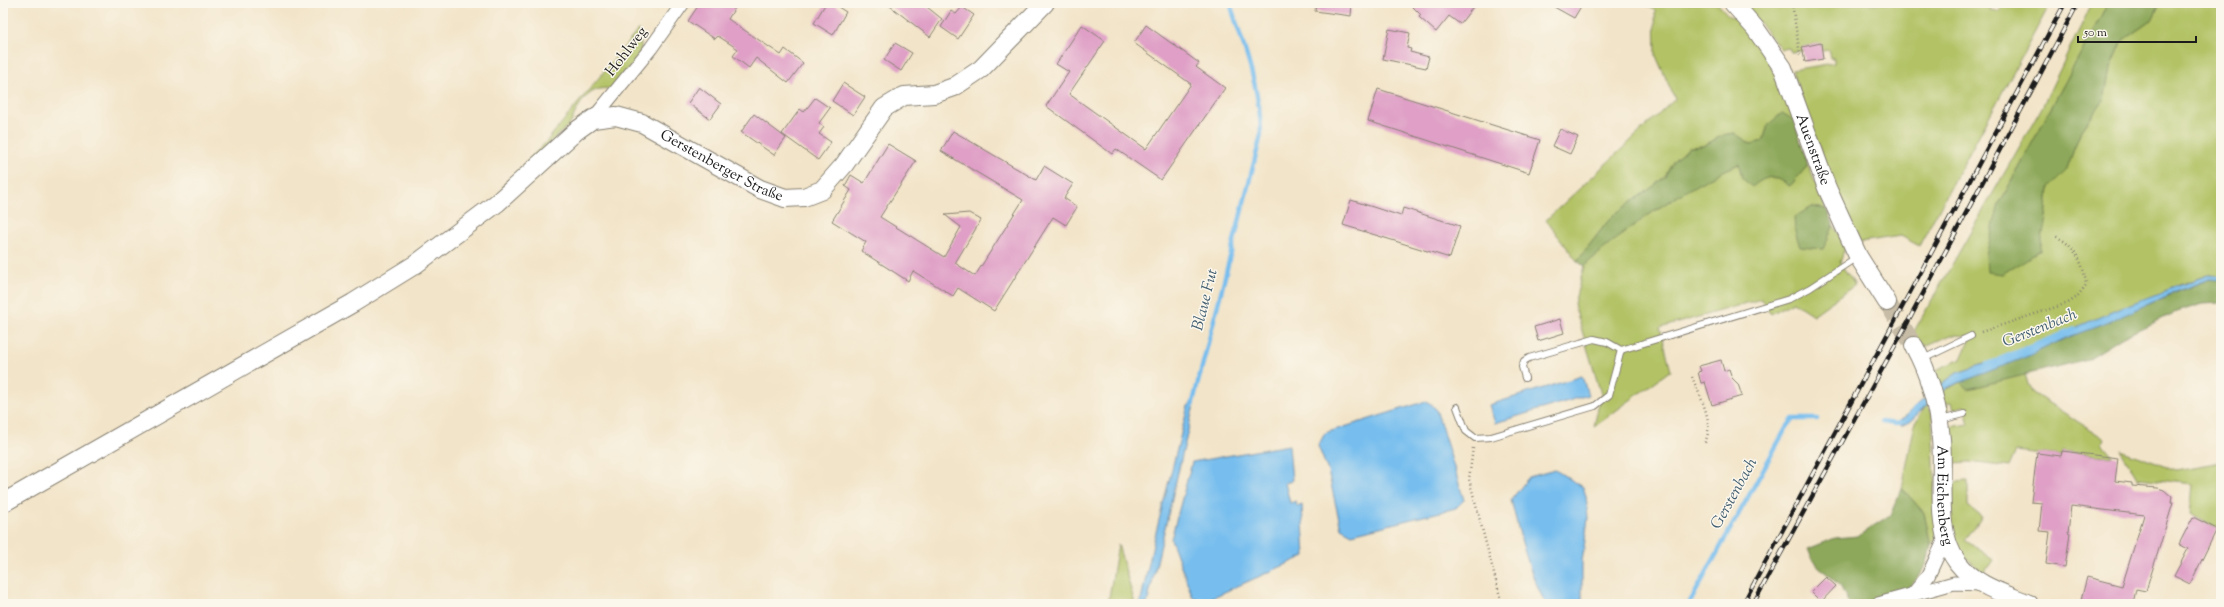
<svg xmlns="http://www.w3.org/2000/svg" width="2224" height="607" font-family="'Sorts Mill Goudy',serif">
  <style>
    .green { fill: #b2c265; stroke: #676f40 }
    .forest { fill: #8da85a; stroke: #54623b }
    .water { fill: #77beee; stroke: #4a6d85 }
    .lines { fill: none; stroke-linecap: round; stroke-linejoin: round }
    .stream { stroke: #77beee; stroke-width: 4.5 }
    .building { fill: #df9fc6 }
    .secondary-tunnel { stroke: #c7bca6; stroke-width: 18; stroke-dasharray: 18 9; stroke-linecap: butt }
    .lane-casing { stroke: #878072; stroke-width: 8 }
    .street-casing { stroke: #878072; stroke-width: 15 }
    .secondary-casing { stroke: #878072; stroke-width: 20 }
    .path { stroke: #878072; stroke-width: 2.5; stroke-dasharray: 1 3; stroke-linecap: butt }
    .lane { stroke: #fff; stroke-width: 6 }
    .street { stroke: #fff; stroke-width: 13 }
    .secondary { stroke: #fff; stroke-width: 18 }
    .rail-casing { stroke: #1c1c1c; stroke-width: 4.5 }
    .rail { stroke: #fbf7ec; stroke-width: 3; stroke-dasharray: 9; stroke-linecap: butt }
    .labels { text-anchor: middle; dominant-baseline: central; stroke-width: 3; stroke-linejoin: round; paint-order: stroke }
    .street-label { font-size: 15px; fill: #1c1c1c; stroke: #fbf7ec }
    .water-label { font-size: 16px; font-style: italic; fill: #405d70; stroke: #fbf7ec }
  </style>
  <rect width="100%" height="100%" fill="#fbf7ec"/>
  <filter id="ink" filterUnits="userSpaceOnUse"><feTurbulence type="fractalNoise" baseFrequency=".025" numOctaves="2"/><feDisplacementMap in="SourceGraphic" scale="8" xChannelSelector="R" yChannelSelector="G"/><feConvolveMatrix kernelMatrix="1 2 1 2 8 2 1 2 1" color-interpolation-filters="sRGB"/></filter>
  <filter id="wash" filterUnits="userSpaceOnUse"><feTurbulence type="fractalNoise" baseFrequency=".012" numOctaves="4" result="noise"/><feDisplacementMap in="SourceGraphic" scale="16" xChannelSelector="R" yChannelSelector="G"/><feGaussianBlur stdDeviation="0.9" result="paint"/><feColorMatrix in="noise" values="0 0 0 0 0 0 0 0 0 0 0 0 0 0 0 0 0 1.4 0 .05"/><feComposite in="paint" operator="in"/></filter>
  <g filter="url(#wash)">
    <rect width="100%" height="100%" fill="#f2e4c8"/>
    <g class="green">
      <path d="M1642,3H1717L1729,16L1737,19L1780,77L1794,120L1768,125L1763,141L1751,144L1734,133L1723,135L1703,146L1690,147L1674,160L1665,176L1654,186L1612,216L1577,261L1546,220L1675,99L1656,56L1655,10Z"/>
      <path d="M1993,3L1990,10L2000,11L2003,3H2040L2049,6L1919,246L1901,236L1860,242L1837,198L1792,70L1834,63V58H1831L1829,50L1822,51L1820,44L1803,47V51L1791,52L1789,48L1781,49L1744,4Z"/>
      <path d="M2092,3H2108L1999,204L2002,274L2014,266L2046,218L2049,188L2066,171L2081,130L2104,99L2110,70L2123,40L2152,20L2160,3H2221V276L2208,275L2184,283L2012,355L1957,373L1940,385L1935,370L1961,359L1971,336L1951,335L1927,346L1920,343L1913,333L2041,109Z"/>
      <path d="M639,29L642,54L610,89C589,85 577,106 571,123L502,187L546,142Z"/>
      <path d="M1739,164L1742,178L1752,186C1768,174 1774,175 1790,186L1808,165L1826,209L1812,207L1834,225L1845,248L1840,263L1855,285L1813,315L1793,302L1771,314L1761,299L1660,328L1671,370L1594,427L1601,394L1574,304L1584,266L1620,235L1670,200L1707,178Z"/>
      <path d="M2025,374L2028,384L2033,393L2105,439L2102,443L2114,457L2062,451L2061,456L2016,451L2009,467L1969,462L1953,463L1949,460V427L1969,424L1964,406L1953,409L1951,402L1947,403L1948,410L1944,412L1945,402L1942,391L1961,382L1968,389Z"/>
      <path d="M1927,404L1932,413L1937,537L1931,546L1924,513L1902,488L1915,423Z"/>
      <path d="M2120,450L2176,470L2221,462V531L2190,514L2193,484L2139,478V480Z"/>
      <path d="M1968,481V506L1982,517L1965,540L1993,560L1984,573C1958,552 1951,543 1950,509C1950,498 1949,491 1954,482Z"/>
      <path d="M1118,544L1135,604H1108Z"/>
    </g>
    <g class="forest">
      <path d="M2108,3H2160L2152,20L2123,40L2110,70L2104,99L2081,130L2066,171L2049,188L2046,218L2040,251L2002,274L1987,272L1986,255L1999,204Z"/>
      <path d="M1782,113L1794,120L1808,165L1790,186C1774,175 1768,174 1752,187L1742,178L1739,164C1681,189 1631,225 1584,266L1577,261L1612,216L1654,186L1665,176L1674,160L1690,147L1703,146L1723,135L1734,133L1751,144L1763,141L1768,125Z"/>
      <path d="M1812,207L1826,209L1834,225L1823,249L1800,247L1795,231L1794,217Z"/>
      <path d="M2209,279L2221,280V303L2202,304L2171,314L2123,337L2088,359L1968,389L1961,382Z"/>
      <path d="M1902,488L1924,513L1931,546L1926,565L1911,587L1864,604H1849L1841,587L1813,561L1808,549L1835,538L1858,536L1890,515Z"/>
    </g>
    <g class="water">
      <path d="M2208,275L2221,276V280L2209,279L2173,293L2107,323L2066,338L2026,357L1946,388L1909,422L1901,426L1899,421L1940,385L1957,373L2012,355L2130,304Z"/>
      <path d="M1582,376L1588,395L1495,423L1489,405Z"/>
      <path d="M1193,401L1194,405L1147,604H1140L1154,540L1188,406Z"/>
      <path d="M1427,401L1436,409L1464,500L1456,508L1352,534L1341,528L1328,471L1318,446L1325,433Z"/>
      <path d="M1289,445L1292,481L1285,483L1290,503L1296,501L1297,507L1302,505L1305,556L1202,602L1193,598L1171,539L1192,462Z"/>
      <path d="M1555,470L1583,487L1586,496L1588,518L1582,562V604H1546C1528,572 1520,535 1511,500L1529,477Z"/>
    </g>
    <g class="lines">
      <g class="stream">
        <path d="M1987,364L2075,329"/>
        <path d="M1192,406L1261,135C1261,89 1243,46 1230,3"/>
        <path d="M1881,422L1896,424L1905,421"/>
        <path d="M1689,604L1785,430L1793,419H1817"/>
      </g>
    </g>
    <g id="blocks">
      <g class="building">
        <path d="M700,3H738L728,19L781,55L785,49L803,63L788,83L756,58L749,68L733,56L738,49L718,36L715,39L688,21Z"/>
        <path d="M826,3H832L846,12L833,35L814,23Z"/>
        <path d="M886,3H922L942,19L930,37Z"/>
        <path d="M1316,3H1352L1351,16L1315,11Z"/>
        <path d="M1409,3H1476L1460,24L1449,16L1436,32L1419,17L1421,15Z"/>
        <path d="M1547,3H1583L1574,18Z"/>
        <path d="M962,7L974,15L958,39L941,27L951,11L956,14Z"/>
        <path d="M1082,25L1105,41L1069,94L1146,149L1191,84L1134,43L1146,25L1199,63L1196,67L1225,88L1161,180L1116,149L1112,154L1046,106L1069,72L1056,64Z"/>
        <path d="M1389,29L1410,33L1407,48L1411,49L1410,52L1429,57L1426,68L1383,59Z"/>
        <path d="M895,43L912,53L901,71L884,60Z"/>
        <path d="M1821,43L1823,59L1805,62L1802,47Z"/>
        <path d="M843,83L865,97L853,115L832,101Z"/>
        <path d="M699,87L721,104L710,119L688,103Z"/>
        <path d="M1378,89L1540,140L1529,173L1368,121Z"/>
        <path d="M815,98L830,108L819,123L824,127L819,134L831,142L818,160L782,134L800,109L804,112Z"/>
        <path d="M754,114L786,138L774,155L741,132Z"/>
        <path d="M1560,129L1578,137L1570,154L1552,146Z"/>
        <path d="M953,131L1036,180L1044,166L1073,184L1064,198L1077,207L1066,225L1053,217L994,311L958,288L953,296L913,271L908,281L861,251L866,242L832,221L851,190L845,186L851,175L864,183L888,144L916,161L880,217L944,257L961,227L945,215L969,213L981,220L955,263L975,276L1023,200L941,151Z"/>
        <path d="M1351,200L1401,216L1403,208L1460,226L1450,258L1343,225Z"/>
        <path d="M1560,319L1564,333L1538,341L1534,327Z"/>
        <path d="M1721,360L1724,371L1729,369L1732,378L1738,384L1742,396L1712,405L1705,382L1701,383L1698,372L1701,371L1699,366Z"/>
        <path d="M2062,451L2118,458L2115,481L2132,483V486L2158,488L2164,490L2172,497L2171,503H2173L2146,591L2136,589L2133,604H2080L2087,577L2122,586L2144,515L2071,506L2068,533L2070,534L2065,567L2046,564L2050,532L2039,531L2042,503L2031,502L2037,453L2061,456Z"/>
        <path d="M2193,517L2217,529L2190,584L2174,576L2188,549L2179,544Z"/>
        <path d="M1826,577L1836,586L1821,602L1811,592Z"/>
      </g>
    </g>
  </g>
  <g filter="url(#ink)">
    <use href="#blocks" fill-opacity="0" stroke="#878072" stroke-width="1"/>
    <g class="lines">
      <path class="secondary-tunnel" d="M1887,302L1914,346"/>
      <defs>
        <g id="lane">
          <path d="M1923,359L1971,336"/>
          <path d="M1525,378L1522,367L1524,361L1529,358L1594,339L1607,342L1621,350L1789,299L1810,288L1857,257"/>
          <path d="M1457,407L1466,431L1475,438L1491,437L1595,406L1609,395L1621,350"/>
          <path d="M1941,420L1964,414"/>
        </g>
        <g id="street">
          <path d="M593,119L651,48L683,3"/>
          <path d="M1913,594L1928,576L1945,539"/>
          <path d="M1878,604L1954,583L1981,584"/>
        </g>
        <g id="secondary">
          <path id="s1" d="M1733,3L1755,28L1783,68L1827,188L1858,256L1887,302"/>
          <path id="s2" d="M1914,346C1930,375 1938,406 1941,439C1945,477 1933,531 1958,563C1976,586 2003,593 2029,604"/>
          <path id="s3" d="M3,503L353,303L416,264L497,203L576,131L593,119L616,116L642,123L760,189L785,198L804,197L822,190L844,165L884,108L904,96L934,94L954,87L981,69L1045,3"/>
        </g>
      </defs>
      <use href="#lane" class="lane-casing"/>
      <use href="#street" class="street-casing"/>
      <use href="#secondary" class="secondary-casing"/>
      <g class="path">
        <path d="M1792,3L1800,55"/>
        <path d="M1981,332L2068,303L2077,297L2086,285C2084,264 2075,245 2055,236"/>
        <path d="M1692,377C1700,397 1716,424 1704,444"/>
        <path d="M1473,448L1469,479L1502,604"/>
      </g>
      <use href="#lane" class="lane"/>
      <use href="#street" class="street"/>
      <use href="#secondary" class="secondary"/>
      <defs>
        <g id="rail">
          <path d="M1743,604L2065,3"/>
          <path d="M1753,604L1909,320L2078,3"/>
        </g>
      </defs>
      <use href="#rail" class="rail-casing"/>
      <use href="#rail" class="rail"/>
    </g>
  </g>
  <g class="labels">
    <g class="street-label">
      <text transform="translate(627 52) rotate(-52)">Hohlweg</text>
      <text stroke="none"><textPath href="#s1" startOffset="169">Auenstraße</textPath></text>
      <text stroke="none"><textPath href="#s3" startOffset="847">Gerstenberger Straße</textPath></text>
      <text stroke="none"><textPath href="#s2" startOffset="154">Am Eichenberg</textPath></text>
    </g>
    <g class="water-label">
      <text transform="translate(1206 300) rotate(-76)">Blaue Fut</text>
      <text transform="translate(2040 329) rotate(-22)">Gerstenbach</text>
      <text transform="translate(1735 494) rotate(-61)">Gerstenbach</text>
    </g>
  </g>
  <rect width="2224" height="607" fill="none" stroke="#fbf7ec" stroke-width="16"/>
  <path d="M2078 36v6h118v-6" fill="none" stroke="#1c1c1c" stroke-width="2"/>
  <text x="2084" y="36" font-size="12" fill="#1c1c1c" stroke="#fbf7ec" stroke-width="3" paint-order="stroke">50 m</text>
</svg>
